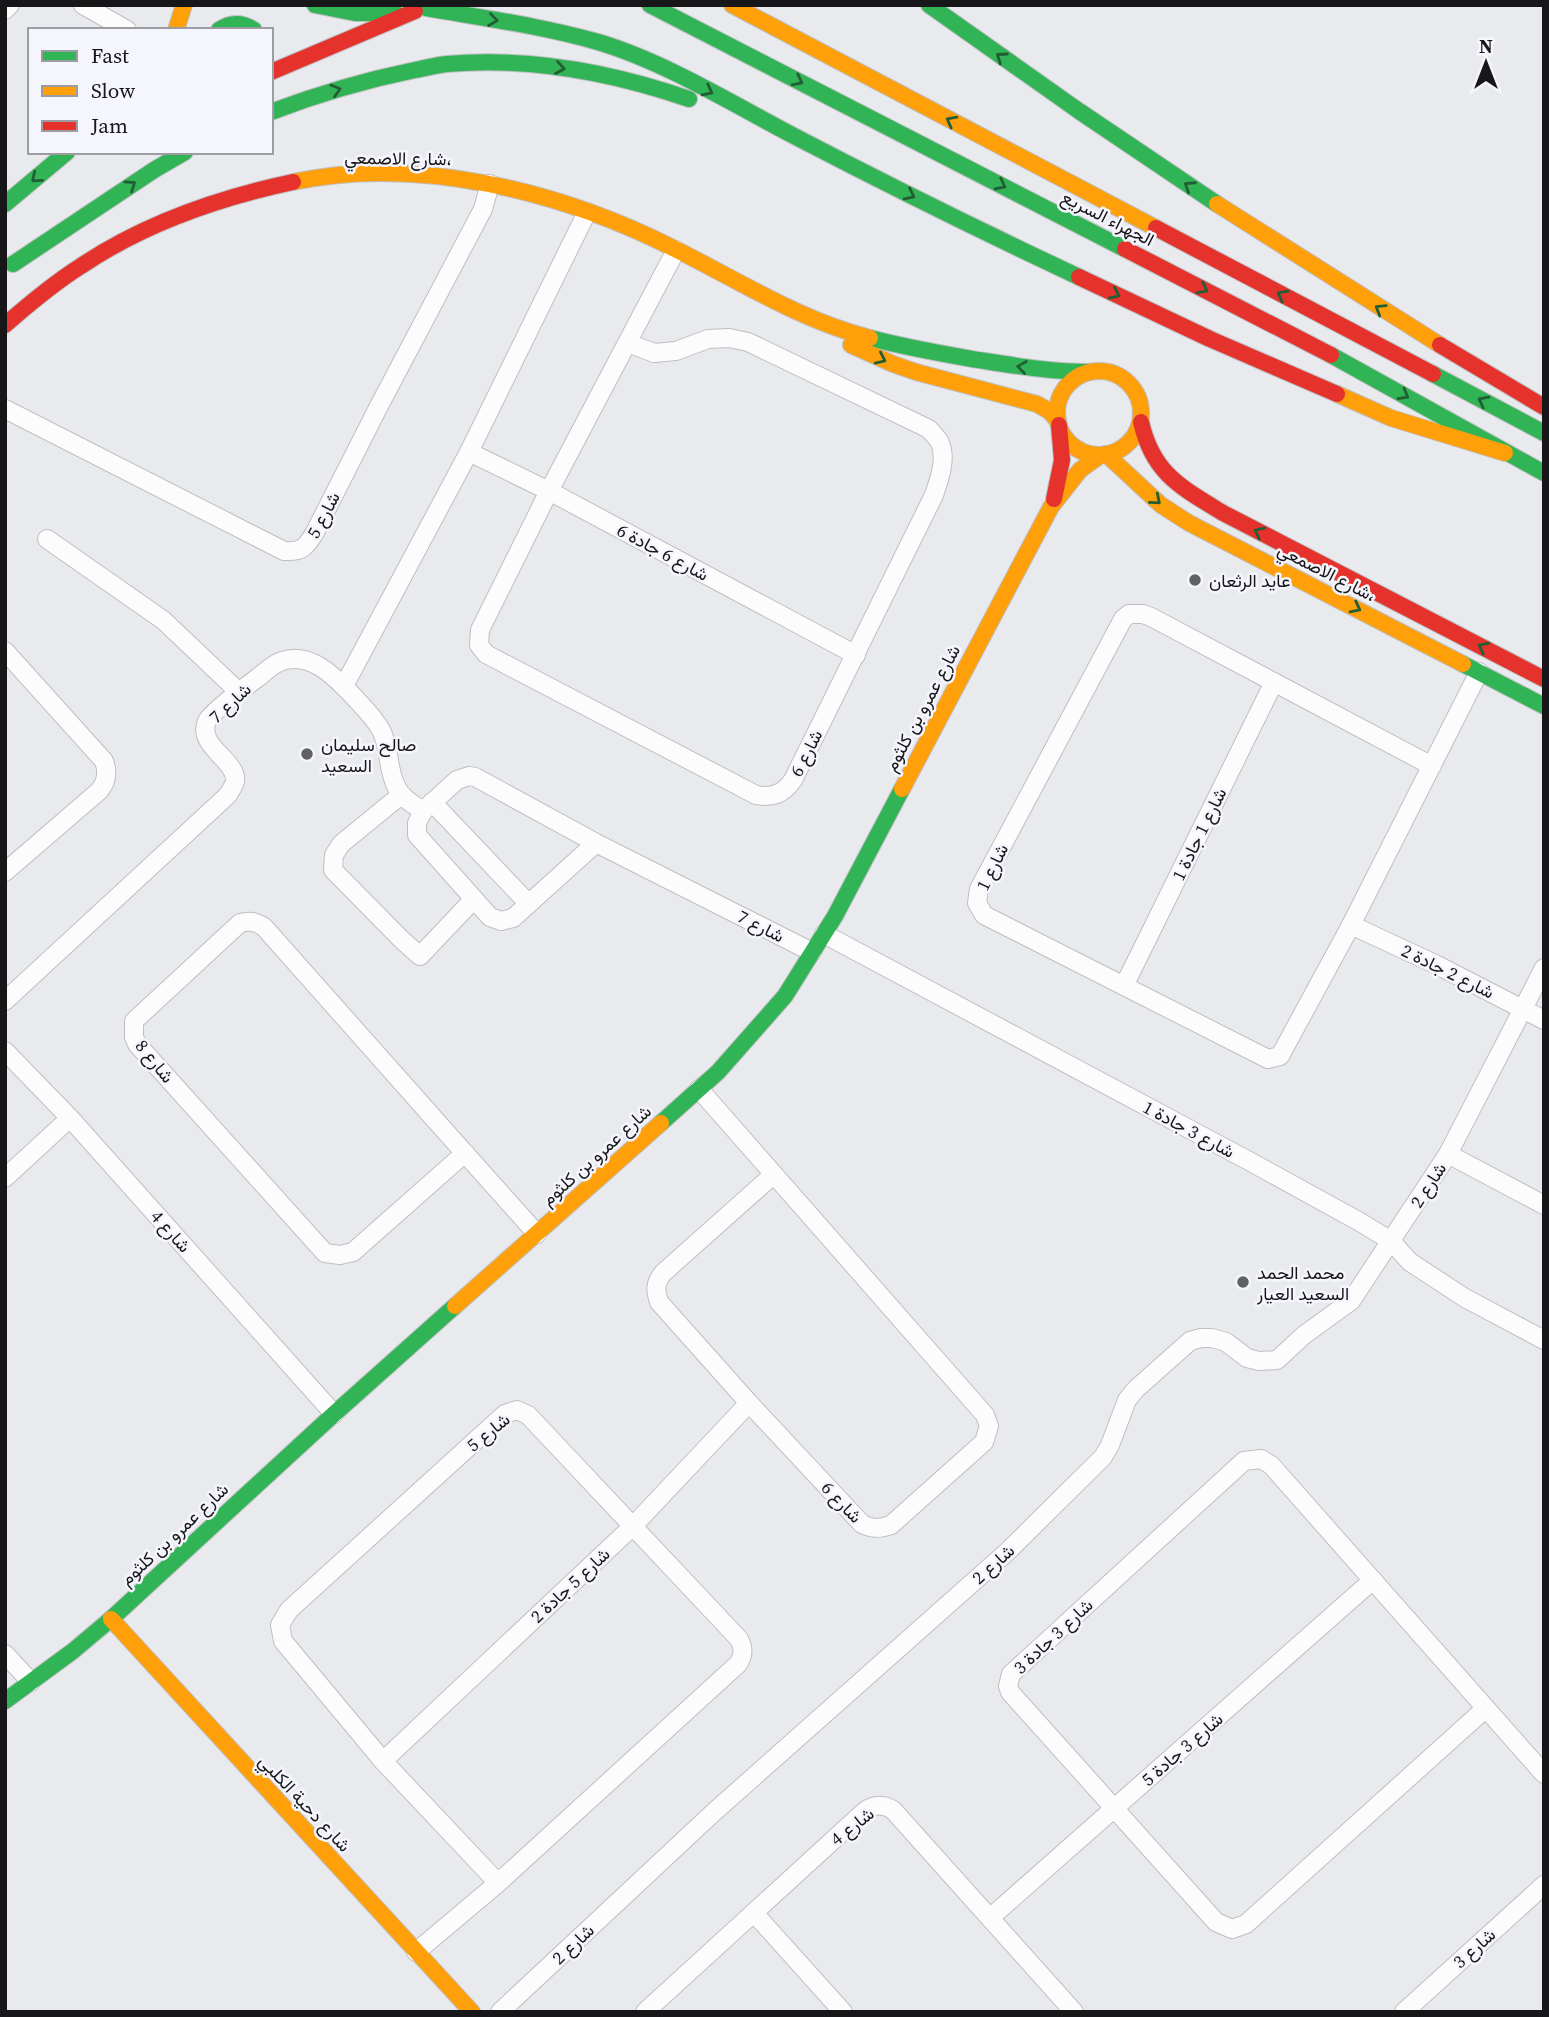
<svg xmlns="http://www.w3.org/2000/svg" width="1549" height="2017" font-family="'Source Serif 4',Vazirmatn,serif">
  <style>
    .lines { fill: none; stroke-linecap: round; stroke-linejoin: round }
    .street-casing { stroke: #bebfc1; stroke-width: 20 }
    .fast-casing { stroke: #bebfc1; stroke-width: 18 }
    .slow-casing { stroke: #bebfc1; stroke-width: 18 }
    .jam-casing { stroke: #bebfc1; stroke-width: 18 }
    .street { stroke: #fcfcfc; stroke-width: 18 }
    .fast { stroke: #30b455; stroke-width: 16 }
    .slow { stroke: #ff9f0a; stroke-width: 16 }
    .jam { stroke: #e5322d; stroke-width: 16 }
    .oneway { stroke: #225e34 }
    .poi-dot { fill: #606164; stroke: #f5f6fd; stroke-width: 2.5 }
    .labels { text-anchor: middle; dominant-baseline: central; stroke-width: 5; stroke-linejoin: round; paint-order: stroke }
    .street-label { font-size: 18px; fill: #171719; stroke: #f5f6fd }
    .poi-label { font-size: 18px; fill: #171719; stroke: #f5f6fd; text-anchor: start }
  </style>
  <rect width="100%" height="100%" fill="#e9eaee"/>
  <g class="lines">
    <defs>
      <g id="street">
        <path d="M83,5L127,30"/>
        <path d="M5,10L10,5"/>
        <path d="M628,343L654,353L676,351L708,339L729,338L748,342L929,429C932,433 938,438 940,443C947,459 939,480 934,495L793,780C783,794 773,798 756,795L486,654L479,645L480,630L549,491L676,250"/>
        <path d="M5,409L284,551C302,552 305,548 314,534L379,406L483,209L490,184"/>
        <path d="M469,452L549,491L856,655"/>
        <path d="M47,539L163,620L239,692"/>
        <path d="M5,651L104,761C108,772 107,782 99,791L5,872"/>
        <path d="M344,686L469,452L587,212"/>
        <path d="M1432,766L1151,617L1143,614H1129L1123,619L979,889L977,903L984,915L1268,1059L1280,1056L1351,925L1479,672"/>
        <path d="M401,795L341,844L334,855L333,870L402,940L420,956L474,899"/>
        <path d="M432,802L528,903"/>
        <path d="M596,843L513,918L501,921L490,917L417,835V823L423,811L457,780L469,776L475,777L596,843L812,952"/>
        <path d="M1351,925L1437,965L1544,1020"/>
        <path d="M824,934L1249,1161L1360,1222L1391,1241L1410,1262L1465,1298L1544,1340"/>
        <path d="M1124,986L1274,682"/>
        <path d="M5,1001L228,795C230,791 234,786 235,781C238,761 196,746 207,721C213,710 248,685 260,676C266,671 273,664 282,661C311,651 336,678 354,697C363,707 374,717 381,730C390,747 387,768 396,786C401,798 413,804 423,811"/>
        <path d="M5,1051L70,1118L334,1414"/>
        <path d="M699,1089L985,1415L989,1426L984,1442L891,1525C880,1529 872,1529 862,1524L749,1403L659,1302C655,1290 655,1283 663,1273L773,1175"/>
        <path d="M465,1153L353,1252L340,1255L325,1253L137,1044L134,1037V1021L240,923C250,921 255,921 264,927L445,1131L537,1234"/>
        <path d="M1448,1154L1544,1205"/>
        <path d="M5,1178L70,1118"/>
        <path d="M5,1654L31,1682"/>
        <path d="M1486,1708L1246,1924L1232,1929L1216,1922L1010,1692L1008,1686L1011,1674L1244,1461L1261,1459L1271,1465L1544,1774"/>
        <path d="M383,1761L633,1526L749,1403"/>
        <path d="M754,1913L843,2012"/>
        <path d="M991,1917L1373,1580"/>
        <path d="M416,1952L498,1883L738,1664C744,1655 744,1648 739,1639L528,1415L517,1410L505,1414L289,1610L280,1625L283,1641L383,1761L498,1883"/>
        <path d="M500,2012L714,1812L1007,1552L1103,1457L1110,1445L1127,1400L1136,1389L1190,1341L1201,1338H1212L1226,1342L1247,1358L1259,1361L1277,1360L1304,1335L1351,1301L1448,1154L1544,968"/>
        <path d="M645,2012L865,1811C875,1804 883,1804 893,1810L1074,2012"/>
        <path d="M1404,2012L1544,1885"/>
      </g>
      <g id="fast">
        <path d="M315,5L355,13H395"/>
        <path d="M650,5L1125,249"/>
        <path d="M929,5L1079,111L1217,204"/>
        <path d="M426,8C483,18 542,26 598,42C663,61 733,104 794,136C888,185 983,232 1079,277"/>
        <path d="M219,30C231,22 242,22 254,30"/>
        <path d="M271,112C318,94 366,80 415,70C426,68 436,65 447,64C529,57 611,72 689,99"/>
        <path d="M5,204L67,152"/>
        <path d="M13,264L154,170L185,152"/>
        <path d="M870,338C904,347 938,353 972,359C1011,365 1050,372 1090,372"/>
        <path d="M1331,355L1544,473"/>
        <path d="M1433,374L1544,433"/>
        <path d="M1463,664L1544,706"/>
        <path d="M661,1123L718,1072L785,996L835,916L902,789"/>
        <path d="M5,1701L73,1651L111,1619L334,1414L455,1306"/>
      </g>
      <g id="slow">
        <path d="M732,5L1156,228"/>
        <path d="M176,30L184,5"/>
        <path d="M293,182C418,155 562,192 673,248C738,280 799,320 870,338"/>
        <path d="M1217,204L1440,345"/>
        <path d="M851,345L893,364L916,372L1037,404L1049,411L1058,421"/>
        <circle cx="1099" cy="413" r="42"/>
        <path d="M1337,394L1391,418L1505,453"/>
        <path d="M1106,454L1161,505L1189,523L1463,664"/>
        <path d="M902,789L1051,507L1080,470L1101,455"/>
        <path d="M455,1306L661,1123"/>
        <path d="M111,1619L472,2012"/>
      </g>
      <g id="jam">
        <path d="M271,72L415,11"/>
        <path d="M1156,228L1433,374"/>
        <path d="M1125,249L1331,355"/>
        <path d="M1079,277L1210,339L1337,394"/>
        <path d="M5,325C29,304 54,283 81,266C145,223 218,198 293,182"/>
        <path d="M1440,345L1544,407"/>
        <path d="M1141,422C1153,474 1181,487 1223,513L1544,679"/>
        <path d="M1054,499L1062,460L1059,425"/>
      </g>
    </defs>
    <use href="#street" class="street-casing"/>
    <use href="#fast" class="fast-casing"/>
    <use href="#slow" class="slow-casing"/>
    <use href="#jam" class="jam-casing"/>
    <use href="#street" class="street"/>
    <use href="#fast" class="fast"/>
    <use href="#slow" class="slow"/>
    <use href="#jam" class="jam"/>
  </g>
  <defs><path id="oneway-chevron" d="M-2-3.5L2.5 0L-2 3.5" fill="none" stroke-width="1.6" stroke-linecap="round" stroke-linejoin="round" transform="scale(1.75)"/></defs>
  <g class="oneway">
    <use href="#oneway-chevron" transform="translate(493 20) rotate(8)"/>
    <use href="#oneway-chevron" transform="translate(1001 57) rotate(-145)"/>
    <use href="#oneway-chevron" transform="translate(560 68) rotate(9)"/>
    <use href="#oneway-chevron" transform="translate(798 81) rotate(27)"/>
    <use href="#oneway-chevron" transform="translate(336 90) rotate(-17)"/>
    <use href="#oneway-chevron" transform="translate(708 91) rotate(27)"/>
    <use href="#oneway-chevron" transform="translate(951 121) rotate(-152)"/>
    <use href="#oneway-chevron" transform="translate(36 178) rotate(140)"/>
    <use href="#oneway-chevron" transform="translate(131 185) rotate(-34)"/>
    <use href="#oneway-chevron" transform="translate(1001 185) rotate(27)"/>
    <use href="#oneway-chevron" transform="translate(1189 186) rotate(-147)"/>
    <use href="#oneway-chevron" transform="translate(910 195) rotate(26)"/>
    <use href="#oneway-chevron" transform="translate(1203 289) rotate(27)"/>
    <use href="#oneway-chevron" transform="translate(1115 294) rotate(25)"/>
    <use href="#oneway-chevron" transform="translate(1282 295) rotate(-152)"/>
    <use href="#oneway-chevron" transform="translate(1380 309) rotate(-148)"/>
    <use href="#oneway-chevron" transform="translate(881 359) rotate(25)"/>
    <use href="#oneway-chevron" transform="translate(1022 367) rotate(-172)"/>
    <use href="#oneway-chevron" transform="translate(1404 395) rotate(30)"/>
    <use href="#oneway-chevron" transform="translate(1483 401) rotate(-152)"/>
    <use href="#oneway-chevron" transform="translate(1156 500) rotate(40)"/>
    <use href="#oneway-chevron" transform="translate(1259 532) rotate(-153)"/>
    <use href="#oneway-chevron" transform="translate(1356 608) rotate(27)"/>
    <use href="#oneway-chevron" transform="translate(1483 647) rotate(-153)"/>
  </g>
  <g class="poi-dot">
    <circle cx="1195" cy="580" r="7"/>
    <circle cx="307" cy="754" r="7"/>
    <circle cx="1243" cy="1282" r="7"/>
  </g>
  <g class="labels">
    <g class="street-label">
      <text transform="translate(398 158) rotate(1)">شارع الاصمعي،</text>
      <text transform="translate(1108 218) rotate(27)">الجهراء السريع</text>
      <text transform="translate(323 515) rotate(-62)">شارع 5</text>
      <text transform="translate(663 552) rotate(28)">شارع 6 جادة 6</text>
      <text transform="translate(1327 572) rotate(27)">شارع الاصمعي،</text>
      <text transform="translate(230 703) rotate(-43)">شارع 7</text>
      <text transform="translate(922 708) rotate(-62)">شارع عمرو بن كلثوم</text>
      <text transform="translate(806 753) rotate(-63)">شارع 6</text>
      <text transform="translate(1199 834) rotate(-64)">شارع 1 جادة 1</text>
      <text transform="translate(992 867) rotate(-64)">شارع 1</text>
      <text transform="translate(761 926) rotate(27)">شارع 7</text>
      <text transform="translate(1448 971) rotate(26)">شارع 2 جادة 2</text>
      <text transform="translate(155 1061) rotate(51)">شارع 8</text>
      <text transform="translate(1189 1129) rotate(28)">شارع 3 جادة 1</text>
      <text transform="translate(596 1155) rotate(-42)">شارع عمرو بن كلثوم</text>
      <text transform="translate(1428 1185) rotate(-57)">شارع 2</text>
      <text transform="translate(171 1231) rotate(48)">شارع 4</text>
      <text transform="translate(488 1432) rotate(-39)">شارع 5</text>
      <text transform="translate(842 1502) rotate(46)">شارع 6</text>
      <text transform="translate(174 1534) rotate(-43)">شارع عمرو بن كلثوم</text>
      <text transform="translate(993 1564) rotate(-42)">شارع 2</text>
      <text transform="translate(570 1585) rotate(-43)">شارع 5 جادة 2</text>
      <text transform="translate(1053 1636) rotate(-43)">شارع 3 جادة 3</text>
      <text transform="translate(1182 1749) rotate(-41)">شارع 3 جادة 5</text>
      <text transform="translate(305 1803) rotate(47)">شارع دحية الكلبي</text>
      <text transform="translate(852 1826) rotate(-38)">شارع 4</text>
      <text transform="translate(573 1944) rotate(-43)">شارع 2</text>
      <text transform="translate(1474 1948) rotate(-42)">شارع 3</text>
    </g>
    <g class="poi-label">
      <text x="1209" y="580">عايد الرثعان</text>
      <text x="321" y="744">صالح سليمان<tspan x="321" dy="21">السعيد</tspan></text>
      <text x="1257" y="1272">محمد الحمد<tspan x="1257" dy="21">السعيد العيار</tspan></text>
    </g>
  </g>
  <rect width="1549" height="2017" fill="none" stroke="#171719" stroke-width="14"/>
  <rect x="28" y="28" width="245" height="126" fill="#f5f6fd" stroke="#9c9da2" stroke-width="2"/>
  <rect x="42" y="51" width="35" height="10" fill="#30b455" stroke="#9c9da2" stroke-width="2"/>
  <text x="91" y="63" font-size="21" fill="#171719">Fast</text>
  <rect x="42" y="86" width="35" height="10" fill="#ff9f0a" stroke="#9c9da2" stroke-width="2"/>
  <text x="91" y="98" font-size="21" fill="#171719">Slow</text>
  <rect x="42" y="121" width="35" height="10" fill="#e5322d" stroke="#9c9da2" stroke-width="2"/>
  <text x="91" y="133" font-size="21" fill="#171719">Jam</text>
  <g transform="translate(1486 63)" stroke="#f5f6fd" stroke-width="5" paint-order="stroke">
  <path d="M0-5L12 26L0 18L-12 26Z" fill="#171719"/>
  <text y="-10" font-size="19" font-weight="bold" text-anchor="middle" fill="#171719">N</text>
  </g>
</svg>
